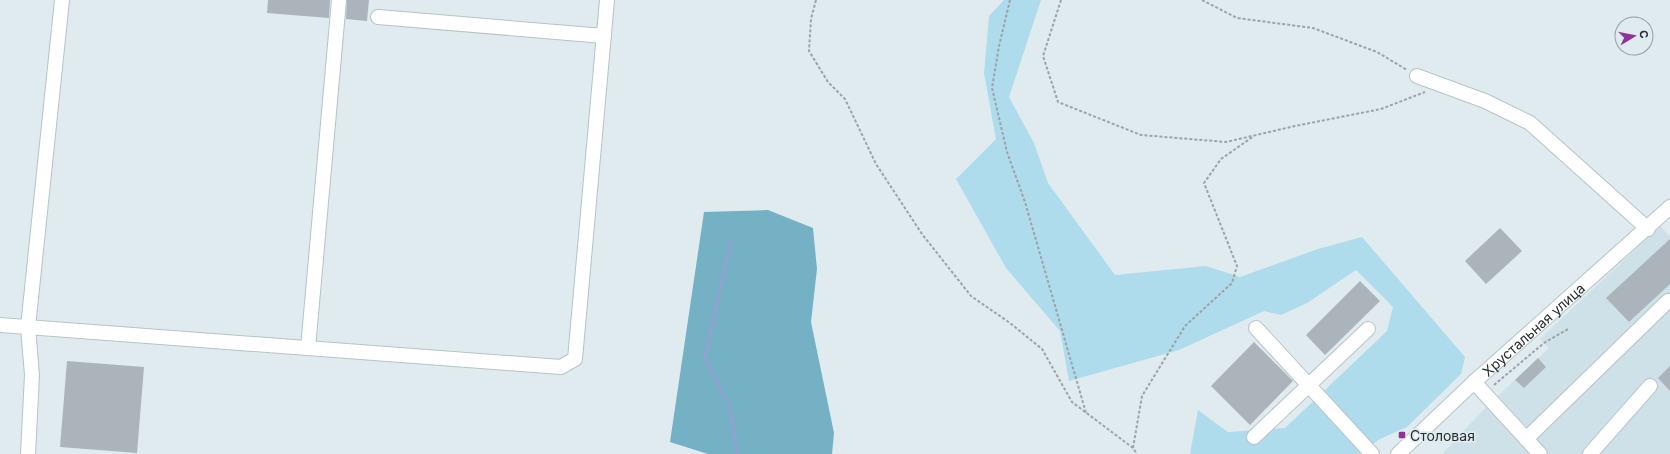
<svg xmlns="http://www.w3.org/2000/svg" width="1670" height="454" font-family="Inter,sans-serif">
  <style>
    .built { fill: #cee1e9 }
    .green { fill: #afdcec }
    .forest { fill: #74b1c5 }
    .lines { fill: none; stroke-linecap: round; stroke-linejoin: round }
    .stream { stroke: #8ca4cf; stroke-width: 3.5 }
    .building { fill: #acb4bb }
    .minor-casing { stroke: #b7c3c7; stroke-width: 16 }
    .path { stroke: #9aa4a7; stroke-width: 2; stroke-dasharray: 3 2; stroke-linecap: butt }
    .minor { stroke: #fff; stroke-width: 14 }
    .poi-dot { fill: #90329c; stroke: #dfebef; stroke-width: 1.5 }
    .labels { text-anchor: middle; dominant-baseline: central; stroke-width: 3.5; stroke-linejoin: round; paint-order: stroke }
    .street-label { font-size: 14px; fill: #272c2d; stroke: #dfebef }
    .poi-label { font-size: 14px; fill: #272c2d; stroke: #dfebef; text-anchor: start }
  </style>
  <rect width="100%" height="100%" fill="#dfebef"/>
  <path class="built" d="M1660,226L1670,236V454H1442L1487,406L1549,348L1540,339Z"/>
  <path class="green" d="M1004,0H1041L1009,97L1034,143L1048,183L1115,275L1206,266L1240,277L1318,249L1362,237L1465,357L1461,374L1407,427L1380,439L1359,454H1190L1198,410L1228,432L1285,428L1387,331L1393,307L1356,270L1307,303L1281,315L1264,311L1179,350L1069,381L1060,331L1006,268L956,179L996,139L984,73L989,16Z"/>
  <path class="forest" d="M768,210L813,228L817,269L811,322L834,433L832,454H708L670,442L704,212Z"/>
  <g class="lines">
    <path class="stream" d="M731,240L705,358L730,408L737,454"/>
  </g>
  <g class="building">
    <path d="M268,0H330L329,18L267,13Z"/>
    <path d="M347,0H369L367,21L346,19Z"/>
    <path d="M1500,228L1522,251L1486,284L1465,261Z"/>
    <path d="M1670,239V284L1629,322L1606,298Z"/>
    <path d="M1360,281L1380,301L1325,355L1306,335Z"/>
    <path d="M1254,342L1293,381L1250,425L1211,386Z"/>
    <path d="M1538,358L1546,367L1524,388L1515,380Z"/>
    <path d="M67,361L144,367L137,453L60,447Z"/>
    <path d="M1670,366V391L1658,378Z"/>
  </g>
  <g class="lines">
    <defs>
      <g id="minor">
        <path d="M378,17L604,36"/>
        <path d="M1417,76L1485,101L1530,123L1648,229"/>
        <path d="M0,325L561,367L575,359L607,0"/>
        <path d="M1256,328L1372,454"/>
        <path d="M308,348L339,0"/>
        <path d="M1474,382L1540,454"/>
        <path d="M1254,437L1368,329"/>
        <path d="M1526,439L1668,301"/>
        <path d="M28,454L32,375L28,327L62,0"/>
        <path id="s1" d="M1398,454L1474,382L1670,207"/>
        <path d="M1590,454L1650,386"/>
      </g>
    </defs>
    <use href="#minor" class="minor-casing"/>
    <g class="path">
      <path d="M816,0L811,19L809,51L828,82L845,99L876,164L922,234L971,296L1010,323L1042,349L1072,402L1133,448L1137,454"/>
      <path d="M1010,0L999,46L992,88L1007,152L1025,202L1086,413"/>
      <path d="M1061,0L1043,56L1058,102L1141,135L1226,142L1295,126L1381,109L1425,92"/>
      <path d="M1202,0L1237,18L1313,28L1377,52L1407,70"/>
      <path d="M1494,385L1544,343L1568,329"/>
      <path d="M1133,448L1142,396L1185,326L1232,283L1237,266L1204,183L1221,159L1254,136"/>
    </g>
    <use href="#minor" class="minor"/>
  </g>
  <rect class="poi-dot" x="1398" y="431" width="8" height="8" rx="2"/>
  <g class="labels">
    <g class="street-label">
      <text stroke="none"><textPath href="#s1" startOffset="184">Хрустальная улица</textPath></text>
    </g>
    <g class="poi-label">
      <text x="1410" y="435">Столовая</text>
    </g>
  </g>
  <g transform="translate(1634 36) rotate(80)"><circle r="19" fill="#dfebef" stroke="#959fa1"/>
  <path d="M0-3L7 15L0 10L-7 15Z" fill="#90329c"/>
  <text y="-6" font-size="11" font-weight="bold" text-anchor="middle" fill="#272c2d">С</text>
  </g>
</svg>
